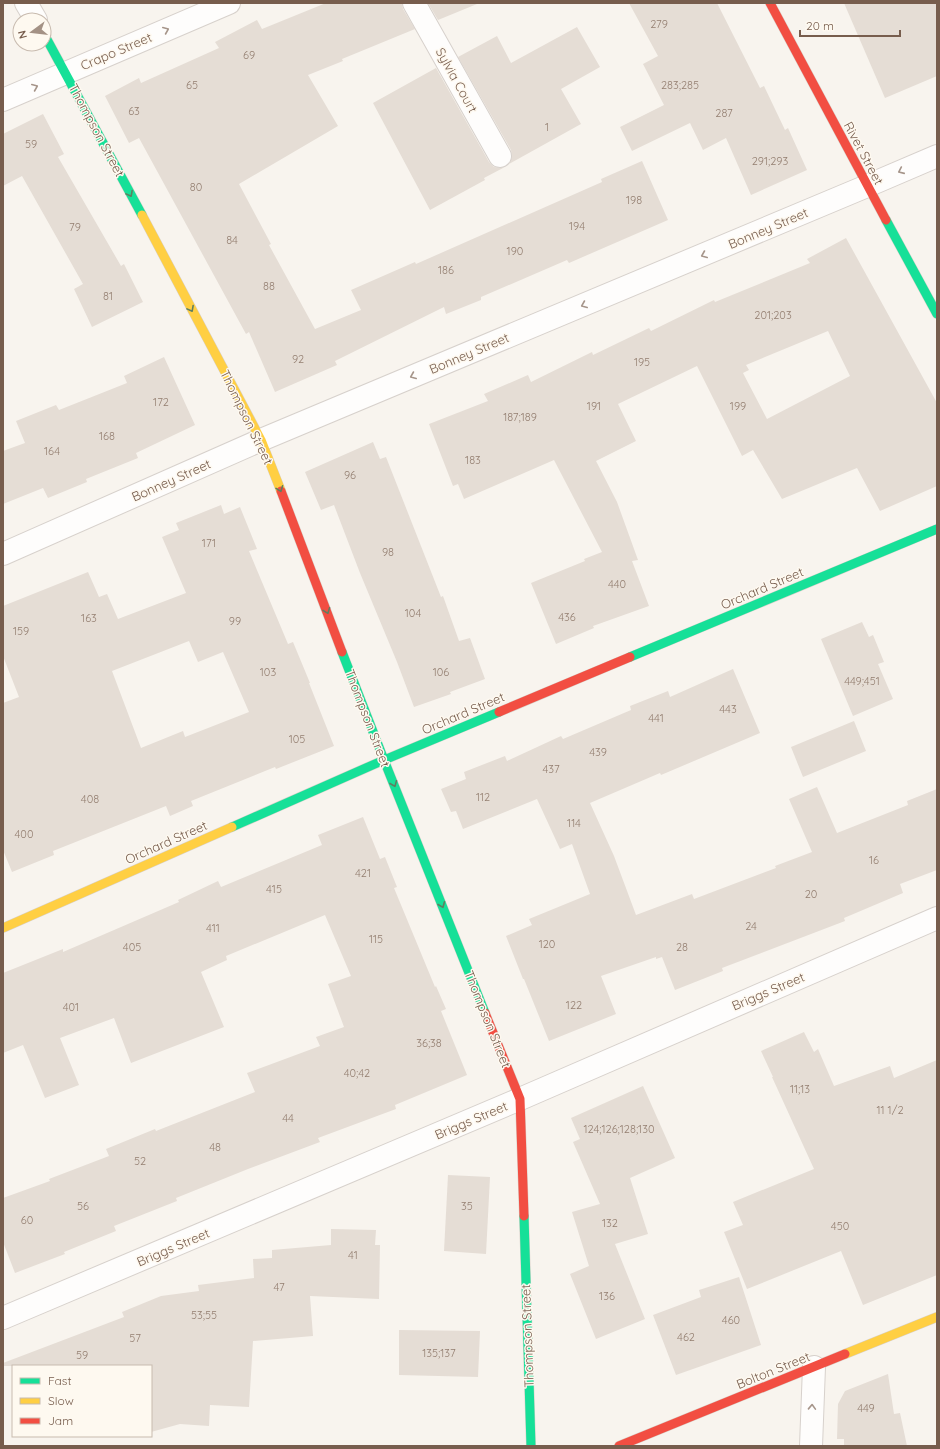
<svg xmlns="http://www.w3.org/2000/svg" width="940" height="1449" font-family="Quicksand,sans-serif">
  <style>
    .building { fill: #e5ddd5; fill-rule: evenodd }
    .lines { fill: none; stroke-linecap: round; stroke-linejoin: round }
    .street-casing { stroke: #d7d1cc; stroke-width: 24 }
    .fast-casing { stroke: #d8d1ca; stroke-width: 10 }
    .slow-casing { stroke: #d8d1ca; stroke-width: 10 }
    .jam-casing { stroke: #d8d1ca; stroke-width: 10 }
    .street { stroke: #fefdfc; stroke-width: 22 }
    .fast { stroke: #16e098; stroke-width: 9 }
    .slow { stroke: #ffcf43; stroke-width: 9 }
    .jam { stroke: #f24e42; stroke-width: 9 }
    .oneway { stroke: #a6958a }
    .oneway2 { stroke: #5f7e60 }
    .labels { text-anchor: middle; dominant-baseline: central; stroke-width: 3; stroke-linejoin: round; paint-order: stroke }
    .number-label { font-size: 11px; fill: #947f71 }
    .street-label { font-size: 13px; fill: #775d4d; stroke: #fef9f0 }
  </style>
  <rect width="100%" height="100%" fill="#f8f4ee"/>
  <g class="building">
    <path d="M326,3H402L403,9L415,29L342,59L343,61L308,75L338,126L239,184L271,244L269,245L315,329L361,310L351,290L415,262L416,264L602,182L601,179L642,161L668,220L569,263L567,260L481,297V300L446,314L444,307L335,361L337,365L275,392L249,332L246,334L139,138L129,143L105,96L139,78L141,83L219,48L215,42L257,20L262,29Z"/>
    <path d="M428,3H477V4L438,20Z"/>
    <path d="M629,3H717L760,88L764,86L785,130L788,128L807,170L751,195L726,138L703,150L690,123L632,151L620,127L664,105L643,64L658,56Z"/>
    <path d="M844,3H937V76L885,98Z"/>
    <path d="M577,27L600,67L561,89L581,124L509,164L512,157L511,150L458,57L497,36L511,63Z"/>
    <path d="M436,68L489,162L494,167L503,168L484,178L485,180L430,210L373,103Z"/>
    <path d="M43,114L64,154L58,157L121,266L124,264L143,302L92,327L74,289L83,284L22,176L3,186V134Z"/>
    <path d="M846,238L937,403V486L880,511L857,468L782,499L753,450L742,456L697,366L618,404L636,441L596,461L617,502L638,560L632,561L649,606L593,626L594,628L556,644L531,583L585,561L584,559L602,552L554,460L464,499L458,484L453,486L429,424L488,401L484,394L528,375L531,382L592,352L593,355L649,328L651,331L714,300L715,302L810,263L807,259ZM828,331L850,376L767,419L743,373L749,370L746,365Z"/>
    <path d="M164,357L195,425L136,453L138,458L86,479L87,482L48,498L43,488L3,504V451L25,443L16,421L56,405L59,410L127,383L124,376Z"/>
    <path d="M373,442L380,459L386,457L441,597L443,596L459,641L470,638L485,679L450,692L451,694L414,707L397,662L360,573L334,505L321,510L305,472Z"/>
    <path d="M221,505L224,514L240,507L257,549L249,551L288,644L293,642L310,683H309L334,746L276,769L275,767L191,801L193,806L170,816L166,806L53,851L54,855L12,872L3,850V703L19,697L3,656V606L88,572L99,597L107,594L118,619L186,593L162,537L179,530L176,523ZM189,641L198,662L223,652L249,712L185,737L183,731L141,748L112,671Z"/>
    <path d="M862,622L869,637L873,635L884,662L878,664L893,699L853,716L821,639Z"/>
    <path d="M733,669L760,733L661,775L660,773L590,803L614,856L636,915L692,894L694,899L776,868L775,866L812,852L789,799L817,787L837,833L908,805L907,801L937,789V870L900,884L903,893L844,918L845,921L722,968L723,971L675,990L662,957L656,959V957L601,976L616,1014L549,1041L524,979H523L506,936L532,925L529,919L590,894L572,844L560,849L537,799L463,829L456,811L451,812L441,789L466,779L464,772L505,756L507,761L561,736L563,739L631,710L630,706L668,691L670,697Z"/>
    <path d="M854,721L866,751L803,777L791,747Z"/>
    <path d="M363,817L380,859L385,857L397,887L394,888L435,987L436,986L446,1009L441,1011L467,1075L395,1105L396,1109L318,1138L320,1142L248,1169L176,1198L177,1201L114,1226L116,1231L64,1252L65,1254L15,1273L3,1242V1198L50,1181L49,1179L109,1156L106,1149L155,1129L156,1131L255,1092L247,1073L320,1046L316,1037L344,1027L328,984L351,976L325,915L226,956L227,960L201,972L224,1027L131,1063L114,1018L60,1038L79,1085L45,1098L23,1045L3,1053V973L63,949V952L179,902L178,900L218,881L221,887L322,845L318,835Z"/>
    <path d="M804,1032L814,1052L818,1049L834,1086L890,1066L894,1078L937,1060V1275L863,1305L841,1251L747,1289L724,1232L743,1225L733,1202L814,1169L772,1077H773L761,1051Z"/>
    <path d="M643,1086L675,1158L630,1178L648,1234L615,1244L645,1319L596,1339L570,1274L589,1266L572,1212L600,1204L573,1142L580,1139L571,1118Z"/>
    <path d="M448,1175L490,1177L486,1254L444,1251Z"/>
    <path d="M331,1229L376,1230L375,1245H380L379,1299L310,1296L313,1336L253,1341L249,1407L210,1405L209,1426L180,1424L151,1432V1366H3V1363L124,1317L122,1312L161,1296L199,1291L198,1285L254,1278L253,1259L272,1258V1250L331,1245Z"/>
    <path d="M739,1277L761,1345L676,1375L653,1315L701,1297L699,1290Z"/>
    <path d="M399,1330L480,1331L478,1377L399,1375Z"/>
    <path d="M888,1374L894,1414L900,1413L907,1446H844V1439H837L838,1404L845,1391Z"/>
  </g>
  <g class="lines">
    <defs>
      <g id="street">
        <path d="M26,3L36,20"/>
        <path d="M414,3L500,156"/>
        <path d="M3,100L229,3"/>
        <path d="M3,554L261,440L867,186L937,156"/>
        <path d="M3,1318L520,1099L937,918"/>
        <path d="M811,1446L814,1367"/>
      </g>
      <g id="fast">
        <path d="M44,34L142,215"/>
        <path d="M886,220L937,314"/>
        <path d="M342,652L384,760L485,1013"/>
        <path d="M630,657L937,529"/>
        <path d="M232,827L384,760L499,712"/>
        <path d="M524,1216L531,1446"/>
      </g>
      <g id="slow">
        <path d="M142,215L261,440L281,491"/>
        <path d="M3,928L232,827"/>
        <path d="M845,1354L937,1317"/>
      </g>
      <g id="jam">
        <path d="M770,3L886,220"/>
        <path d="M281,491L342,652"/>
        <path d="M499,712L630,657"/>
        <path d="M485,1013L520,1099L524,1216"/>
        <path d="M619,1446L845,1354"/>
      </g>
    </defs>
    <use href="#street" class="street-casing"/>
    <use href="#fast" class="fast-casing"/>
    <use href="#slow" class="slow-casing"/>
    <use href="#jam" class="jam-casing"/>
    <use href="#street" class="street"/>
    <use href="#fast" class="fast"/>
    <use href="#slow" class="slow"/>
    <use href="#jam" class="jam"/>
  </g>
  <defs><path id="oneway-chevron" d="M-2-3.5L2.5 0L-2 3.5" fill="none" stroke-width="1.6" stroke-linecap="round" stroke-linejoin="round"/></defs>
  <g class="oneway">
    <use href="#oneway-chevron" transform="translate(166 30) rotate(-23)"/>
    <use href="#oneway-chevron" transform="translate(35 87) rotate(-23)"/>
    <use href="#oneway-chevron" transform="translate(901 171) rotate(156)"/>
    <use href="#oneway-chevron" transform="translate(704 255) rotate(157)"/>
    <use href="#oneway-chevron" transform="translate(584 305) rotate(157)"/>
    <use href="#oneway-chevron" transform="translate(413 376) rotate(157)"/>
    <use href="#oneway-chevron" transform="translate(812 1407) rotate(-88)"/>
  </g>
  <g class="oneway2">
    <use href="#oneway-chevron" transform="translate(130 194) rotate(62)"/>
    <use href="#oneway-chevron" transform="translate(191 309) rotate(62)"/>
    <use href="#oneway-chevron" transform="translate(280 489) rotate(69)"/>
    <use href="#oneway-chevron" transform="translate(327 611) rotate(69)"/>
    <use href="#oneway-chevron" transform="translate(394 784) rotate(68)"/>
    <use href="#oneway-chevron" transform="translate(442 905) rotate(68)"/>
  </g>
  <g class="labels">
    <g class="number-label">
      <text x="659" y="24">279</text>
      <text x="249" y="55">69</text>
      <text x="192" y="85">65</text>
      <text x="680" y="85">283;285</text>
      <text x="134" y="111">63</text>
      <text x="724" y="113">287</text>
      <text x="547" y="127">1</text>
      <text x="31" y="144">59</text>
      <text x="770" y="161">291;293</text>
      <text x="196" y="187">80</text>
      <text x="634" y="200">198</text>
      <text x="577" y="226">194</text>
      <text x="75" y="227">79</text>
      <text x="232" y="240">84</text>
      <text x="515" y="251">190</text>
      <text x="446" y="270">186</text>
      <text x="269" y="286">88</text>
      <text x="108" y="296">81</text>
      <text x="773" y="315">201;203</text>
      <text x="298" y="359">92</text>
      <text x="642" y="362">195</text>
      <text x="161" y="402">172</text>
      <text x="594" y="406">191</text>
      <text x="738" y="406">199</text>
      <text x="520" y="417">187;189</text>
      <text x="107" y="436">168</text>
      <text x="52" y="451">164</text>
      <text x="473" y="460">183</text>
      <text x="350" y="475">96</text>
      <text x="209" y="543">171</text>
      <text x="388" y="552">98</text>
      <text x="617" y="584">440</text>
      <text x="413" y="613">104</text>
      <text x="567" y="617">436</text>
      <text x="89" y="618">163</text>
      <text x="235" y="621">99</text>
      <text x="21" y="631">159</text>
      <text x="268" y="672">103</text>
      <text x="441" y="672">106</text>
      <text x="862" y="681">449;451</text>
      <text x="728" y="709">443</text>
      <text x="656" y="718">441</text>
      <text x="297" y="739">105</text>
      <text x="598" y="752">439</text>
      <text x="551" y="769">437</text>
      <text x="483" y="797">112</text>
      <text x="90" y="799">408</text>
      <text x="574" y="823">114</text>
      <text x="24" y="834">400</text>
      <text x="874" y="860">16</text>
      <text x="363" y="873">421</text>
      <text x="274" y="889">415</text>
      <text x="811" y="894">20</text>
      <text x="751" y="926">24</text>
      <text x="213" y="928">411</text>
      <text x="376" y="939">115</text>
      <text x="547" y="944">120</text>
      <text x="132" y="947">405</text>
      <text x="682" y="947">28</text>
      <text x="574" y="1005">122</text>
      <text x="71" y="1007">401</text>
      <text x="429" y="1043">36;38</text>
      <text x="357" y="1073">40;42</text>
      <text x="800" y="1089">11;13</text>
      <text x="890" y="1110">11 1/2</text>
      <text x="288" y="1118">44</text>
      <text x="619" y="1129">124;126;128;130</text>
      <text x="215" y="1147">48</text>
      <text x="140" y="1161">52</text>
      <text x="83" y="1206">56</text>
      <text x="467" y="1206">35</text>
      <text x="27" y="1220">60</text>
      <text x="610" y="1223">132</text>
      <text x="840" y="1226">450</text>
      <text x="353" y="1255">41</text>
      <text x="279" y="1287">47</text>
      <text x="607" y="1296">136</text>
      <text x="204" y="1315">53;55</text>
      <text x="731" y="1320">460</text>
      <text x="686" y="1337">462</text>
      <text x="135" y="1338">57</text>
      <text x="439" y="1353">135;137</text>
      <text x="82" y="1355">59</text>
      <text x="866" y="1408">449</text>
    </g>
    <g class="street-label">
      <text transform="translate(116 51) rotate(-23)">Crapo Street</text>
      <text transform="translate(457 80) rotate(61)">Sylvia Court</text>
      <text transform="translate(97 130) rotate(62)">Thompson Street</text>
      <text transform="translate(864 153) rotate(62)">Rivet Street</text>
      <text transform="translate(768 228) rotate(-23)">Bonney Street</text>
      <text transform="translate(469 353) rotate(-23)">Bonney Street</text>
      <text transform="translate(247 417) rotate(64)">Thompson Street</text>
      <text transform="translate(171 480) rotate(-24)">Bonney Street</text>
      <text transform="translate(762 588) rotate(-23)">Orchard Street</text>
      <text transform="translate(463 713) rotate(-23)">Orchard Street</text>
      <text transform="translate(368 718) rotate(69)">Thompson Street</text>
      <text transform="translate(166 842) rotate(-24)">Orchard Street</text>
      <text transform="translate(768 991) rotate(-23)">Briggs Street</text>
      <text transform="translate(488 1019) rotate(68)">Thompson Street</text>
      <text transform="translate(471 1120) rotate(-23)">Briggs Street</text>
      <text transform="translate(173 1247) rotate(-23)">Briggs Street</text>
      <text transform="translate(527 1336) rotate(-92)">Thompson Street</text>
      <text transform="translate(773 1370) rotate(-22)">Bolton Street</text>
    </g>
  </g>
  <rect width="940" height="1449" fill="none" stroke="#775d4d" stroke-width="8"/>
  <rect x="12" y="1365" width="140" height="72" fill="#fef9f0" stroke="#c8bbaf"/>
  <rect x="20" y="1378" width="20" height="6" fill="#16e098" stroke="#c8bbaf"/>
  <text x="48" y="1385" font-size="12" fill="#775d4d">Fast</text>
  <rect x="20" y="1398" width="20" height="6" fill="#ffcf43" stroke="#c8bbaf"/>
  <text x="48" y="1405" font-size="12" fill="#775d4d">Slow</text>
  <rect x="20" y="1418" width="20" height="6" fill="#f24e42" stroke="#c8bbaf"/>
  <text x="48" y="1425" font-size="12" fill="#775d4d">Jam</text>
  <g transform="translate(32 32) rotate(255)"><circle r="19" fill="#fef9f0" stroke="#c8bbaf"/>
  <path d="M0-3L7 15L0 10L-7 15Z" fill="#a49285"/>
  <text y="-6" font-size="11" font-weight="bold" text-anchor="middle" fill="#775d4d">N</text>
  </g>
  <path d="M800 30v6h100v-6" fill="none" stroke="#775d4d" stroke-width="2"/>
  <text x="806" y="30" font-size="12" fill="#775d4d" stroke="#fef9f0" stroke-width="3" paint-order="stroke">20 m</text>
</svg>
